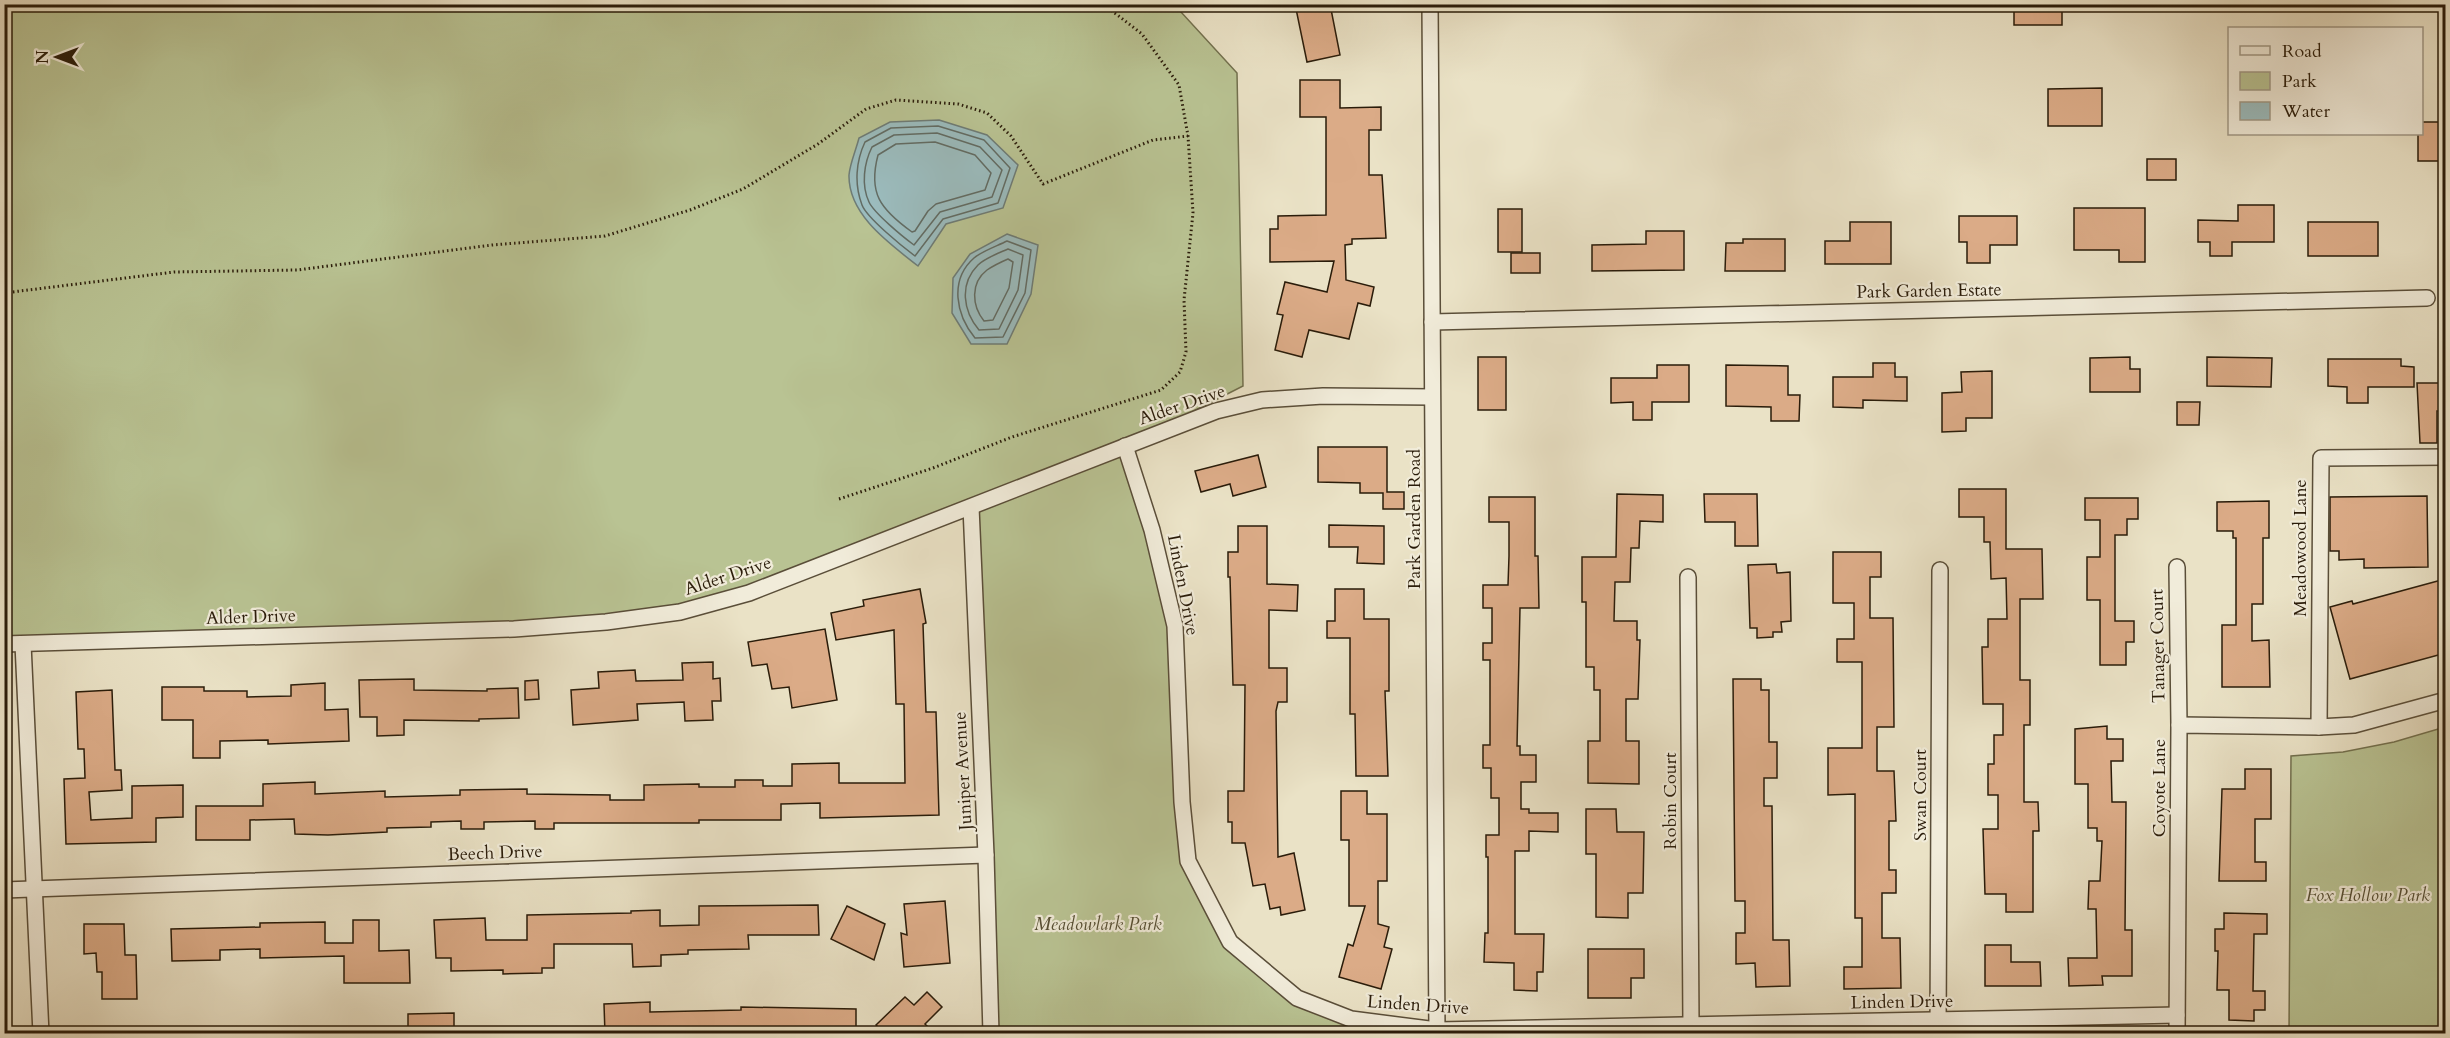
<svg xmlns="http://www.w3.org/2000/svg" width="2450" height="1038" font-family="Cardo,serif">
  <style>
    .green { fill: #b9c393; stroke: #72704e; stroke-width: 1.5 }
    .water { fill: #9bbcbe; stroke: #6e7c76; stroke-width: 1.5 }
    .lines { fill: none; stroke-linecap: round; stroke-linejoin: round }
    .shore { stroke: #626c64; stroke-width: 1.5 }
    .building { fill: #dbab87; stroke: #2a1c0a; stroke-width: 1.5 }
    .minor-casing { stroke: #5a4e39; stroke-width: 18 }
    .path { stroke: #2a1c0a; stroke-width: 3; stroke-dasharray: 1.5 3; stroke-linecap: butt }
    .minor { stroke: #f1ecda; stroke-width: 15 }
    .labels { text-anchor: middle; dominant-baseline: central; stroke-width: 4.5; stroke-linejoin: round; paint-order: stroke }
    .street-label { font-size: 18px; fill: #2a1c0a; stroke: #f1ecda }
    .park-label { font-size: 18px; font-style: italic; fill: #554e33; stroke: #f1ecda }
  </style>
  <rect width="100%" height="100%" fill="#eae2c6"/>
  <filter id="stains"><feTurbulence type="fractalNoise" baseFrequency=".00333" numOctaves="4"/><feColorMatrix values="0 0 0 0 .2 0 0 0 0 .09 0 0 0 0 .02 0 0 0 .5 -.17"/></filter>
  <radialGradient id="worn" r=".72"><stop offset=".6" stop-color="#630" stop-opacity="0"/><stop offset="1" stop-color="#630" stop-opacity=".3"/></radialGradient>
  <g class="green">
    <path d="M4,5H1172L1181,12L1237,73L1243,386L1125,446L1175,626L1188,861L1230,942L1297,998L1437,1033H991L971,507L749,593L606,622L5,644Z"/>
    <path d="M2445,727V1033H2289L2291,756L2343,752L2394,742Z"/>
  </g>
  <g class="water">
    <path d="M939,120L987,135L1018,165L1003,208L946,224L918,266C890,244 848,215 849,175C850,163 856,150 859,138L890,122Z"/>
    <path d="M1007,234L1038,245L1031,294L1007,344H971L952,313L953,278L970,254Z"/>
  </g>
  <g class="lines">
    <g class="shore">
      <path d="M938,126L984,140L1010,168L998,203L943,219L915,256C903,247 867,218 862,205C854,184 856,161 865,142L891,128Z"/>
      <path d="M937,133L980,147L1002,170L992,197L940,212L914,245C903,237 874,213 869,202C861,185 864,163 872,147L894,135Z"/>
      <path d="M935,142L975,155L991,173L985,190L936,204L928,211L915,231L912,232C880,209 868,193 878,155L896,144Z"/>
      <path d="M1007,241L1031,250L1025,293L1003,337L975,338C956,315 949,280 974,258C982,251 997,246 1007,241Z"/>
      <path d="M1008,249L1023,255L1018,290L999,329L979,330C963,311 959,284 978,265C985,258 999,253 1008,249Z"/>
      <path d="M1008,259L1013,262L1009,288L993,320L984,321C972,306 970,283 987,270C993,266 1001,262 1008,259Z"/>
    </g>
  </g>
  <g class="building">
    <path d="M1295,4H1330L1340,55L1307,62Z"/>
    <rect x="2014" y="4" width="48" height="21"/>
    <path d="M1300,80H1340V108L1381,107V130H1369V175H1382L1386,238L1352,239V244L1345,245L1346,280L1374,287L1370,306L1358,303L1349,339L1309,330L1302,357L1275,350L1283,315L1277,314L1285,282L1327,292L1334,261L1270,262V229H1278V216L1326,215V117H1300Z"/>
    <path d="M2102,88V126H2048V89Z"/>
    <path d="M2421,122H2445V161H2418V134H2421Z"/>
    <rect x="2147" y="159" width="29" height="21"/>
    <path d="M2238,205H2274V242H2232V256H2210V242H2198V220L2238,221Z"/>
    <path d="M2074,208H2145V262H2119V250H2074Z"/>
    <rect x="1498" y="209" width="24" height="43"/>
    <path d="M1959,216H2017V245H1990V263H1967V242H1959Z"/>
    <path d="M1850,222H1891V264H1825V241H1850Z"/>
    <rect x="2308" y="222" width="70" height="34"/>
    <path d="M1646,231H1684V270L1592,271V245L1646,244Z"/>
    <path d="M1743,239H1785V271H1725L1726,243H1743Z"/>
    <rect x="1511" y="253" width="29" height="20"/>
    <rect x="1478" y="357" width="28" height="53"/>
    <path d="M2130,357V369H2140V392H2090V358Z"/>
    <path d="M2207,357L2272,358L2271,387L2207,386Z"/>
    <path d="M2328,359H2401V366L2414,367V387H2368V403H2347V387L2328,386Z"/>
    <path d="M1873,363H1895V377H1907V401L1863,400V408L1833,407V377H1873Z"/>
    <path d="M1657,365H1689V402H1652V420H1633V402L1611,403V378H1657Z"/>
    <path d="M1726,365L1788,366V395H1800L1799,421H1771V407L1726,406Z"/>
    <path d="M1992,371V418H1966V431L1942,432V393L1962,392L1961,372Z"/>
    <path d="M2417,383H2441V411H2437V443H2420Z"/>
    <path d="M2177,402H2200L2199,425H2177Z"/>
    <path d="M1318,447H1387V492H1404V509H1383V493H1360V483L1318,482Z"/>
    <path d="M1258,455L1266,487L1233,496L1230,484L1201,492L1195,471Z"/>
    <path d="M1959,489H2006V549H2042L2043,599H2020V680H2030V725H2024V802H2038L2039,831H2033V912H2006V894H1985L1983,829H1998V795H1988V764H1994V735H2003V704H1983L1982,647H1988V619H2007L2006,578L1991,579L1990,542H1984V517H1959Z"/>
    <path d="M1617,494L1663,495V522L1640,521L1639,548H1631L1630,582H1615L1614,621H1637V640H1640L1638,699H1626V741H1639V784L1588,783V741H1600V690H1594V667H1586V602H1582V557H1616Z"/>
    <path d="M1704,494H1757L1758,546H1735V522H1705Z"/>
    <path d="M2427,496L2428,567L2364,568V559L2339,560V551H2330V497Z"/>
    <path d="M1489,497H1535V556H1538L1539,608H1520L1517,746H1520V755H1536V782H1521V809H1529V813H1558V832L1529,831V851H1515V934H1544L1543,972H1537V991L1514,990V963L1484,962L1485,933H1488V857H1486V835H1499V798H1491V768H1483V745H1490V660H1483V643H1492V608H1483V585H1508L1509,556V522H1489Z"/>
    <path d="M2085,498H2138V519H2127V535H2115V621H2134V642H2126V665H2100V600H2087V557H2100V520H2085Z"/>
    <path d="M2269,501V538H2263V604H2252V641L2269,640L2270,687H2222V625H2236V538H2233V531H2217V502Z"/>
    <path d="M1329,525L1384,526V564L1357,563L1358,547H1329Z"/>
    <path d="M1238,526H1267V584L1298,585L1297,611L1269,610V668H1287V702H1278L1276,711L1278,857L1294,853L1305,910L1281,915L1280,907L1270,909L1265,884L1253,886L1245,843H1232V822H1228V791H1244L1245,685H1233L1230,577H1228V552H1238Z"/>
    <path d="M1833,552H1881V577H1870V618H1893L1894,727H1877V771H1894L1896,821H1889V870H1896V893H1882V938H1900L1901,988L1844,989V967H1862V918H1855V794L1828,795V748H1862V662H1837V639H1854V603H1833Z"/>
    <path d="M1776,564L1777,573L1790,572L1791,621L1781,622L1782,632H1773V637L1757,638V628H1750L1748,565Z"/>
    <path d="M2445,579V651L2441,652L2442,654L2350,679L2330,607L2352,601L2353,604Z"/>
    <path d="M920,589L926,623L923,624L926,712H936L939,815L820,818V803L781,804V820H699V823H554V829H535V821L484,822V829H461V821L431,822V827L387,828V832L328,835L295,834L294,819L250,820V840H196V806H263V784L315,782V794L385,791V797L460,795V790L527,789V794L610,795V800H644V785L699,784V787H735V780H763V786H792V764L839,763V783H905L904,704H896L894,630L836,640L831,613L864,606L863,600Z"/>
    <path d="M1335,589H1364V619H1389V691H1385L1388,776H1356L1355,714H1350V638H1327V621H1335Z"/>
    <path d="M825,629L837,700L792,708L789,687L772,689L767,664L752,666L748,642Z"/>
    <path d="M713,662V679L720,678L721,701H712L713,720L685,721L684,702L637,704L638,720L573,725L571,690L599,688L598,672L635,670L636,681L683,680L682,663Z"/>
    <path d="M414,679V690L487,691V689L518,688L519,718L479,719V721L404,720V735L377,736V717H360L359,680Z"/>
    <path d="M1733,679H1761V690H1769V742H1777V778H1764V806H1772L1773,940H1789L1790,986L1756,987L1755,963L1736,964V933H1745V901H1735Z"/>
    <path d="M538,680L539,699L525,700V681Z"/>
    <path d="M325,683V710L348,709L349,741L268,744V740L220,741V758H193V720H162V687H204V691H247V697L291,696V685Z"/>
    <path d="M112,690L115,770H121L122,790L89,792L91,820L132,818V786L183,785V817L156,818V842L66,844L64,779L85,778L84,749H78L76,692Z"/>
    <path d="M2107,726V739H2123V761H2111L2112,802H2126L2125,930H2132V976H2102L2103,985L2069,986L2068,958H2097L2096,909H2088L2089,881H2100L2102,841H2097V828H2088V784H2075V729Z"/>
    <path d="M2245,769H2271V819H2255V862H2266V881H2219L2222,789H2245Z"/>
    <path d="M1341,791H1367V814H1387V881H1378V924L1389,927L1384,947L1392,949L1381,989L1339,977L1348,944L1353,946L1365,906H1349V840H1341Z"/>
    <path d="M1586,809H1616L1617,832H1644L1643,893H1628V918L1596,917V854H1586Z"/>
    <path d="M945,901L950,963L904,967L901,933L907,935L904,904Z"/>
    <path d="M818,905L819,935H748L749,949L688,950V954L661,955V966L633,967L632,944H554V968H542V973L503,974V970L451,971V958H436L434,920L485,918L486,940H527V915L631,913V911L660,910V926L699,925V906Z"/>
    <path d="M847,906L885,924L874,960L831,939Z"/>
    <path d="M2224,913L2267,914V934H2254L2253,991H2265V1010H2254V1021L2229,1020V990H2217L2218,951H2215V929H2224Z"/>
    <path d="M353,920H379V951L409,950L410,983H344V956L260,958V949L220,950V960L172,961L171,929L260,927V923L325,922V943H353Z"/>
    <path d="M84,924H124L125,955H136L137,999H102V972H97L96,953L84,954Z"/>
    <path d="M1985,945H2011V962H2040L2041,986H1985Z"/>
    <path d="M1588,949H1644V978H1631V998H1588Z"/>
    <path d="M927,992L942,1007L925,1024L935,1034H885L876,1025L905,997L914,1005Z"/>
    <path d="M650,1002V1012L741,1010V1007L856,1009V1034H605L604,1004Z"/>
    <path d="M454,1013V1034H408V1014Z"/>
  </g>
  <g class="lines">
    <defs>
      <g id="minor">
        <path d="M1430,4L1437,1034"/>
        <path d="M1432,322L2427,298"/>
        <path d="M1125,446L1152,530L1175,626L1182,802L1188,861L1230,942L1297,998L1351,1019L1437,1030L2177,1015"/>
        <path d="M971,507L986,855L991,1034"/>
        <path d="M2177,567L2179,725"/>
        <path d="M1688,577L1691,1025"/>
        <path d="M4,644L514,629L606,622L680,612L749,593L1216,411L1262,400L1323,396L1432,397"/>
        <path d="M23,644L41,1034"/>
        <path d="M2319,727L2321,458L2446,457"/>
        <path d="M4,890L986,855"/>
        <path d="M1938,1034L1940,570"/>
        <path d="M2177,1034L2179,725L2319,727L2354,725L2446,700"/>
      </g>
    </defs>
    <use href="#minor" class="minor-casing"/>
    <g class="path">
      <path d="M4,293L174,272L297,270L492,245L605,236L690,210L743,189L818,144L866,109L896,100L958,104L987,113L1011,136L1043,184L1153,140L1188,136"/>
      <path d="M839,499L933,468L1012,437L1161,390L1180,372L1186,352L1184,300L1193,213L1188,136L1179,85L1142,34L1103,4"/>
    </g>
    <use href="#minor" class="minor"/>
  </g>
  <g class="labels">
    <g class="street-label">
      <text transform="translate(1929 291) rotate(-1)">Park Garden Estate</text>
      <text transform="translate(1182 405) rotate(-19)">Alder Drive</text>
      <text transform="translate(1414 519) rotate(-90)">Park Garden Road</text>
      <text transform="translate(2300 548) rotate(-90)">Meadowood Lane</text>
      <text transform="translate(728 576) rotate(-18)">Alder Drive</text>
      <text transform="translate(1183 585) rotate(79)">Linden Drive</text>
      <text transform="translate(251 617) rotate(-2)">Alder Drive</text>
      <text transform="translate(2158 646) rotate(-91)">Tanager Court</text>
      <text transform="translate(963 771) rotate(-93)">Juniper Avenue</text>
      <text transform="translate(2159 788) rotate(-90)">Coyote Lane</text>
      <text transform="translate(1920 795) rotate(-90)">Swan Court</text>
      <text transform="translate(1670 801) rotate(-90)">Robin Court</text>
      <text transform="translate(495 853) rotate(-2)">Beech Drive</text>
      <text transform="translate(1902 1002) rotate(-1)">Linden Drive</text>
      <text transform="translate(1418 1005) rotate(4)">Linden Drive</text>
    </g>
    <g class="park-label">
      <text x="2368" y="895">Fox Hollow Park</text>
      <text x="1098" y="924">Meadowlark Park</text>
    </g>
  </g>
  <rect width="2450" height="1038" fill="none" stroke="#eae2c6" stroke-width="24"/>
  <rect x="6" y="6" width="2438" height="1026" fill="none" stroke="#2a1c0a" stroke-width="3"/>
  <rect x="12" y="12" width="2426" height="1014" fill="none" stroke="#2a1c0a" stroke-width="1.5"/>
  <rect x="2228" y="27" width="195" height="108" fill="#f1ecda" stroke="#a19987" stroke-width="1.5"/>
  <rect x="2240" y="46" width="30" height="9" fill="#f1ecda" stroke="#a19987" stroke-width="1.5"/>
  <text x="2282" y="57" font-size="18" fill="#2a1c0a">Road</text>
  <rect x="2240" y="72" width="30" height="18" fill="#b9c393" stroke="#a19987" stroke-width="1.5"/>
  <text x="2282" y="87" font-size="18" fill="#2a1c0a">Park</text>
  <rect x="2240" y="102" width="30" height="18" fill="#9bbcbe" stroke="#a19987" stroke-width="1.5"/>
  <text x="2282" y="117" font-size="18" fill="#2a1c0a">Water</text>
  <g transform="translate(57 57) rotate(270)" stroke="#f1ecda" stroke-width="4.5" paint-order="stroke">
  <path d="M0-4.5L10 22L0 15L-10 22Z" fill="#2a1c0a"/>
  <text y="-9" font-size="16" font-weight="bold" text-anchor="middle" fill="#2a1c0a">N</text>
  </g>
  <rect width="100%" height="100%" filter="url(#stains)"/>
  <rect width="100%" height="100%" fill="url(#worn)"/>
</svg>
